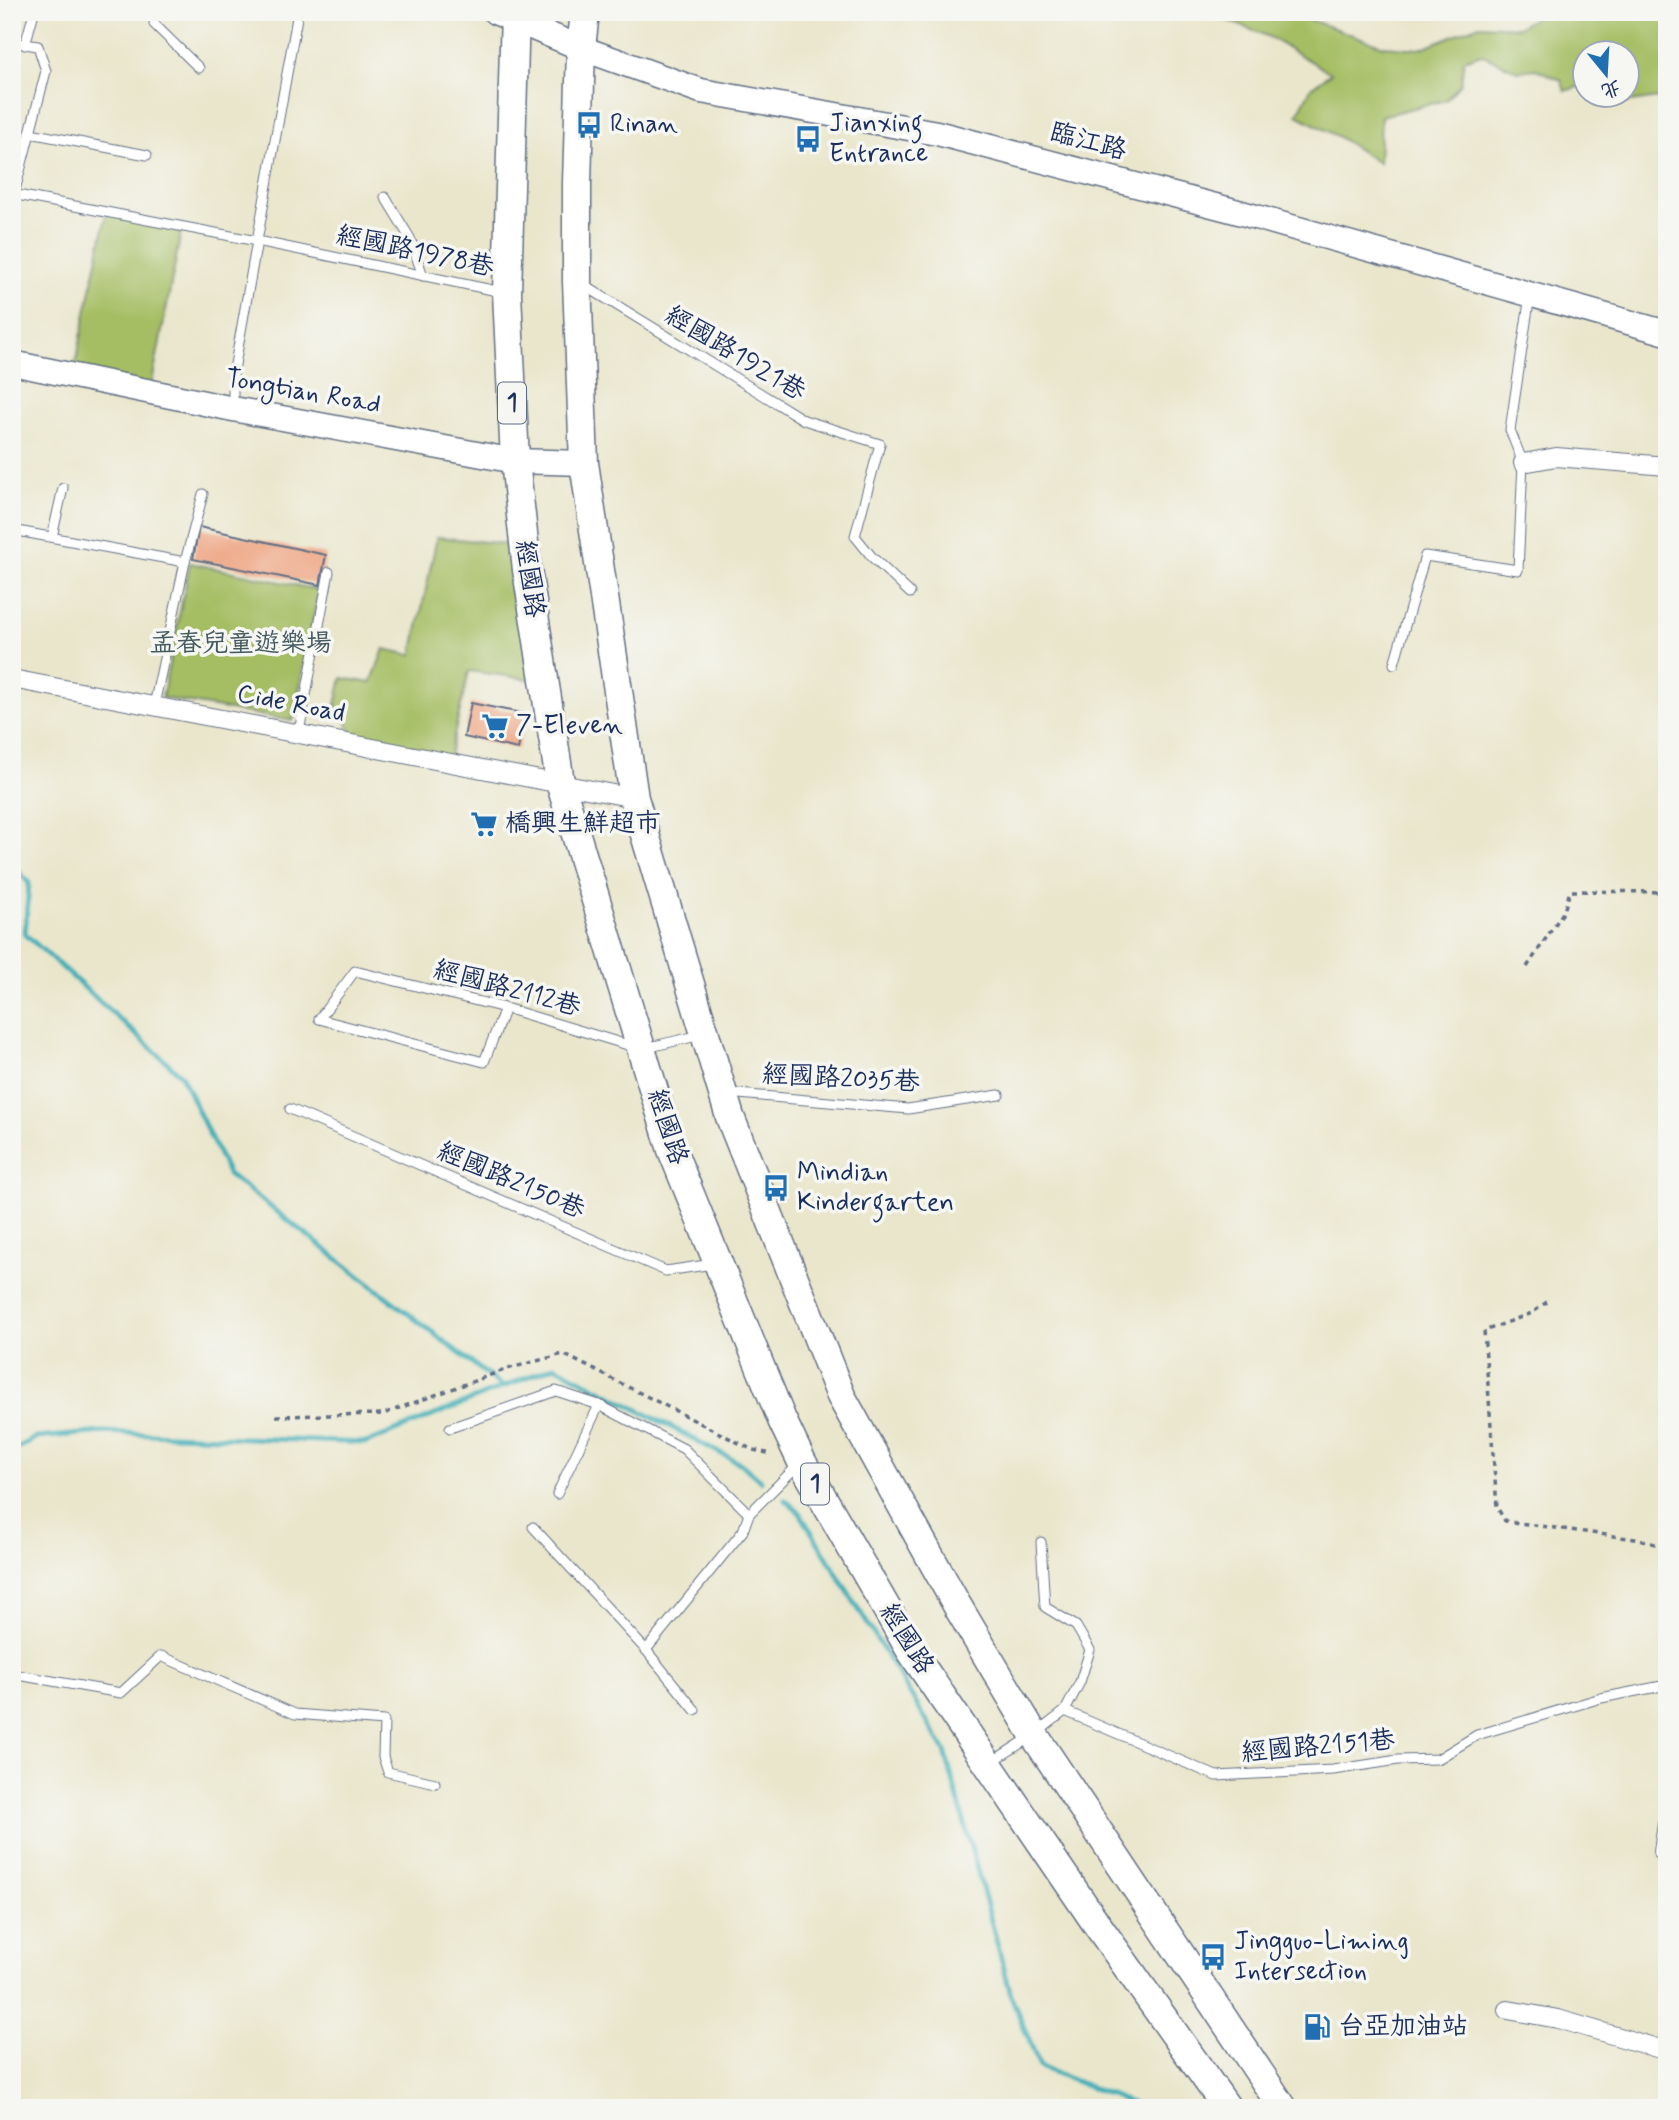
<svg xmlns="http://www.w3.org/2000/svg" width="1679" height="2120" font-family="Mynerve,'LXGW WenKai TC',sans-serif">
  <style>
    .green { fill: #a5be64; stroke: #607661; stroke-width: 2 }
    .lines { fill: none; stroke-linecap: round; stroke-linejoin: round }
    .stream { stroke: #3daeb7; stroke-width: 5 }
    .building { fill: #eea17e }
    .lane-casing { stroke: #636f84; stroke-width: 11 }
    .street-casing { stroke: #636f84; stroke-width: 20 }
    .secondary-casing { stroke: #636f84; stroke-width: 27 }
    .primary-casing { stroke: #636f84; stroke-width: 31 }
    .path { stroke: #636f84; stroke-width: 3.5; stroke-dasharray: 5 5; stroke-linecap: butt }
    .lane { stroke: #fff; stroke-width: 9 }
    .street { stroke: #fff; stroke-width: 18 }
    .secondary { stroke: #fff; stroke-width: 24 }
    .primary { stroke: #fff; stroke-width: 28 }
    .labels { text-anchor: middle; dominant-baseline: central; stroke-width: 7; stroke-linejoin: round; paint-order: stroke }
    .shield { fill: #f6f6f2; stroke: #5d6b8a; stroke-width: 2 }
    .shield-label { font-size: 24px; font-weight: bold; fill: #1b2f5e }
    .poi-label { font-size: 26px; fill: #1b2f5e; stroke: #f6f6f2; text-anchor: start }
    .street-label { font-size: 26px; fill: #1b2f5e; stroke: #f6f6f2 }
    .park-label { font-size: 26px; fill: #445a60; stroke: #f6f6f2 }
  </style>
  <rect width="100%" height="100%" fill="#f6f6f2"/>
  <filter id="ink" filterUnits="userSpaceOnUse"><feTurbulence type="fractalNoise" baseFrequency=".0143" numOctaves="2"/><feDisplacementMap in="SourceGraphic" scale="14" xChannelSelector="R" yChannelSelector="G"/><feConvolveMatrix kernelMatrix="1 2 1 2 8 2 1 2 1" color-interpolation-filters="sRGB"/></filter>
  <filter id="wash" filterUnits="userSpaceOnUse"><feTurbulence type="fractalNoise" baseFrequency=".00686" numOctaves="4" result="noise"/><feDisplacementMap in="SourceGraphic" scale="28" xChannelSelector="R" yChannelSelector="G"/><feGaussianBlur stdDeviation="1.57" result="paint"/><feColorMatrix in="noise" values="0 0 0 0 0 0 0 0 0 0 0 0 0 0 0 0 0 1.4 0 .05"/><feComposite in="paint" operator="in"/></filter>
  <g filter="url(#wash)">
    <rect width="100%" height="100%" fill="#eae6cc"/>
    <g class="green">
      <path d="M1206,12H1288L1384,46L1420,49L1479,25L1519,27L1544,12H1667V97L1616,104L1612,95L1626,94V52H1584V85L1565,91L1561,80L1536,69L1518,71L1481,54L1464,60L1461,83L1446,100L1381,116L1379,163L1337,136L1297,115L1311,88L1331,73L1267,36Z"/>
      <path d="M107,212L182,227L150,393L73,376Z"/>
      <path d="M437,537L524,546L544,681L469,671L448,761L355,743L347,723L335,709L342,678L371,683L384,649L412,655Z"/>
      <path d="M190,563L319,590L293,721L162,698Z"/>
    </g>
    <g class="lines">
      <g class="stream">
        <path d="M12,865L29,883L25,934L181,1075L228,1174L503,1387"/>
        <path d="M12,1451L35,1438L103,1432L366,1443L555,1366L741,1464L761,1481"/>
        <path d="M785,1500L800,1513L945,1751L1012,1998L1040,2067L1143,2108"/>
      </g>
    </g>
    <g id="blocks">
      <g class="building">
        <path d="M199,527L326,555L320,585L193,559Z"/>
        <path d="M471,703L526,714L518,749L464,737Z"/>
      </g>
    </g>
  </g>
  <g filter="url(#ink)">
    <use href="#blocks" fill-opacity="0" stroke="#636f84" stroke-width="2"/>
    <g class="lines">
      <defs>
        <g id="lane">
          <path d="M155,12L154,24L199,68"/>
          <path d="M12,42L38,46L46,71L14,194"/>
          <path d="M25,45L34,12"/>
          <path d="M30,133L147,155"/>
          <path d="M12,194L257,241L298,12"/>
          <path d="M385,197L410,238L423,276"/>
          <path d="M582,284L804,420L880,444L855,536L872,557L910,593"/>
          <path d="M233,408V376L257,241L502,292"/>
          <path d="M12,530L185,562L154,705"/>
          <path d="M52,537L63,488"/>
          <path d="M185,562L203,494"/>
          <path d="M1394,664L1425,556L1518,570L1523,463L1510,430L1530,295"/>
          <path d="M299,732L329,572"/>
          <path d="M505,1008L484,1062L319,1019L355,971L505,1008L641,1049L701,1035"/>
          <path d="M727,1093L908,1109L999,1095"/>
          <path d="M290,1109L666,1271L713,1264"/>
          <path d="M450,1428L556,1391L599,1405L684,1449L749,1514"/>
          <path d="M557,1494L599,1405"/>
          <path d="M533,1527L646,1650L695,1710"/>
          <path d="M1041,1542L1045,1607L1076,1626L1090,1650L1080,1682L1065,1711"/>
          <path d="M646,1650L743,1531L749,1514L798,1465"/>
          <path d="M12,1674L121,1693L161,1656L295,1714L384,1721L383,1757L388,1772L435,1783"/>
          <path d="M990,1763L1034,1735L1065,1711L1216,1776L1333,1770L1398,1760L1438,1759L1477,1735L1601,1698L1667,1685"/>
        </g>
        <g id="street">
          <path d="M1523,463L1556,457L1667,466"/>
          <path d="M12,679L634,798"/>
          <path d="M1663,1852L1667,1824"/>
          <path d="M1508,2010L1558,2019L1667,2051"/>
        </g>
        <g id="secondary">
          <path d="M495,12L581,48L701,91L937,133L1231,210L1667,333"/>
          <path d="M12,363L233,409L515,461L584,463"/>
        </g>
        <g id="primary">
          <path d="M515,12L507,293L515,461L527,570L560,782L672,1150L782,1420L802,1462L911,1651L1096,1923L1227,2108"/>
          <path d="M585,12L581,48L577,183V281L584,463L634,798L730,1117L841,1396L958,1607L1034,1735L1283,2108"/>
        </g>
      </defs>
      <use href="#lane" class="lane-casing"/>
      <use href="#street" class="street-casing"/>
      <use href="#secondary" class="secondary-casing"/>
      <use href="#primary" class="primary-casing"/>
      <g class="path">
        <path d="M1527,967L1564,911L1570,891L1667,892"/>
        <path d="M1547,1302L1532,1313L1484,1331L1497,1507L1505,1521L1635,1539L1667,1547"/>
        <path d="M276,1416L383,1414L507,1369L563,1354L753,1450L772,1454"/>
      </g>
      <use href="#lane" class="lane"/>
      <use href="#street" class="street"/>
      <use href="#secondary" class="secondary"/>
      <use href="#primary" class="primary"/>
    </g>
  </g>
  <defs>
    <symbol id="bus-bare" viewBox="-9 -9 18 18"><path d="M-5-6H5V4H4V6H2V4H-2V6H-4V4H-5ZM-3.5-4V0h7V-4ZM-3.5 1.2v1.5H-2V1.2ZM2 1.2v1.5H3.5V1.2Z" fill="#1f6fb2" stroke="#f6f6f2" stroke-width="2.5" paint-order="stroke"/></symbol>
    <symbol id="supermarket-bare" viewBox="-9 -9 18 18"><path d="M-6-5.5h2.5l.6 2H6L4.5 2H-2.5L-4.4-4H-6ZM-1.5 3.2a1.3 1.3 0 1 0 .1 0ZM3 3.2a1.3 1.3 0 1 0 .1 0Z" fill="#1f6fb2" stroke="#f6f6f2" stroke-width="2.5" paint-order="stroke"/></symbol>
    <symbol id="fuel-bare" viewBox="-9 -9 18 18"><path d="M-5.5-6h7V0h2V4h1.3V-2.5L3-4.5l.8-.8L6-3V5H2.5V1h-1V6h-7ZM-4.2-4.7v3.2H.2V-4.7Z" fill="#1f6fb2" stroke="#f6f6f2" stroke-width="2.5" paint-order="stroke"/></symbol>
  </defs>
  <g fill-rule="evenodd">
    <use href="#bus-bare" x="570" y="106" width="38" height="38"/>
    <use href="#bus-bare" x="789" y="120" width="38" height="38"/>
    <use href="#supermarket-bare" x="476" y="707" width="38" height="38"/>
    <use href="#supermarket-bare" x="465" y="805" width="38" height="38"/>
    <use href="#bus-bare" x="757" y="1169" width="38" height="38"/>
    <use href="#bus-bare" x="1194" y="1938" width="38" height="38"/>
    <use href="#fuel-bare" x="1298" y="2008" width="38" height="38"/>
  </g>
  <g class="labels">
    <g class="shield">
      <rect x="498" y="382.5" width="28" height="41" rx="5"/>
      <rect x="801" y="1463.5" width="28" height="41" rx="5"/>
    </g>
    <g class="shield-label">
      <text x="512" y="403">1</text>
      <text x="815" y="1484">1</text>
    </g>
    <g class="poi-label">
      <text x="829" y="124">Jianxing<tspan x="829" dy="30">Entrance</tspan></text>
      <text x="610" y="125">Rinan</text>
      <text x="516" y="726">7-Eleven</text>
      <text x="505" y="824">橋興生鮮超市</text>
      <text x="797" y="1173">Mindian<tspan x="797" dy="30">Kindergarten</tspan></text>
      <text x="1234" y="1942">Jingguo-Liming<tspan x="1234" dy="30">Intersection</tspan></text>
      <text x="1338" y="2027">台亞加油站</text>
    </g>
    <g class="street-label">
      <text transform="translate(1088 142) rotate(15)">臨江路</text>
      <text transform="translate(415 252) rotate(12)">經國路1978巷</text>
      <text transform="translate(735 354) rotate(31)">經國路1921巷</text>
      <text transform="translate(303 392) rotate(10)">Tongtian Road</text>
      <text transform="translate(529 579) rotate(82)">經國路</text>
      <text transform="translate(291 704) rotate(11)">Cide Road</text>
      <text transform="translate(507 989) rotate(15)">經國路2112巷</text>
      <text transform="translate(841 1079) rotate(3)">經國路2035巷</text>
      <text transform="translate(667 1127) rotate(72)">經國路</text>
      <text transform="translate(511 1181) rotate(23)">經國路2150巷</text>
      <text transform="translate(906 1639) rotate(58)">經國路</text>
      <text transform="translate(1318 1747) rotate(-5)">經國路2151巷</text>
    </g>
    <g class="park-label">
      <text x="241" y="644">孟春兒童遊樂場</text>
    </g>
  </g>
  <rect width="1679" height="2120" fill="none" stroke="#f6f6f2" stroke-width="42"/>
  <g transform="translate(1606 74) rotate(162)"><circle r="33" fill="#f6f6f2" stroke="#9ea6b7" stroke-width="2"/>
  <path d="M0-5L12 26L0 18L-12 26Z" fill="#1f6fb2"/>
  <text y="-10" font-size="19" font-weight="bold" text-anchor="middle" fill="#1b2f5e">北</text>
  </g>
</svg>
